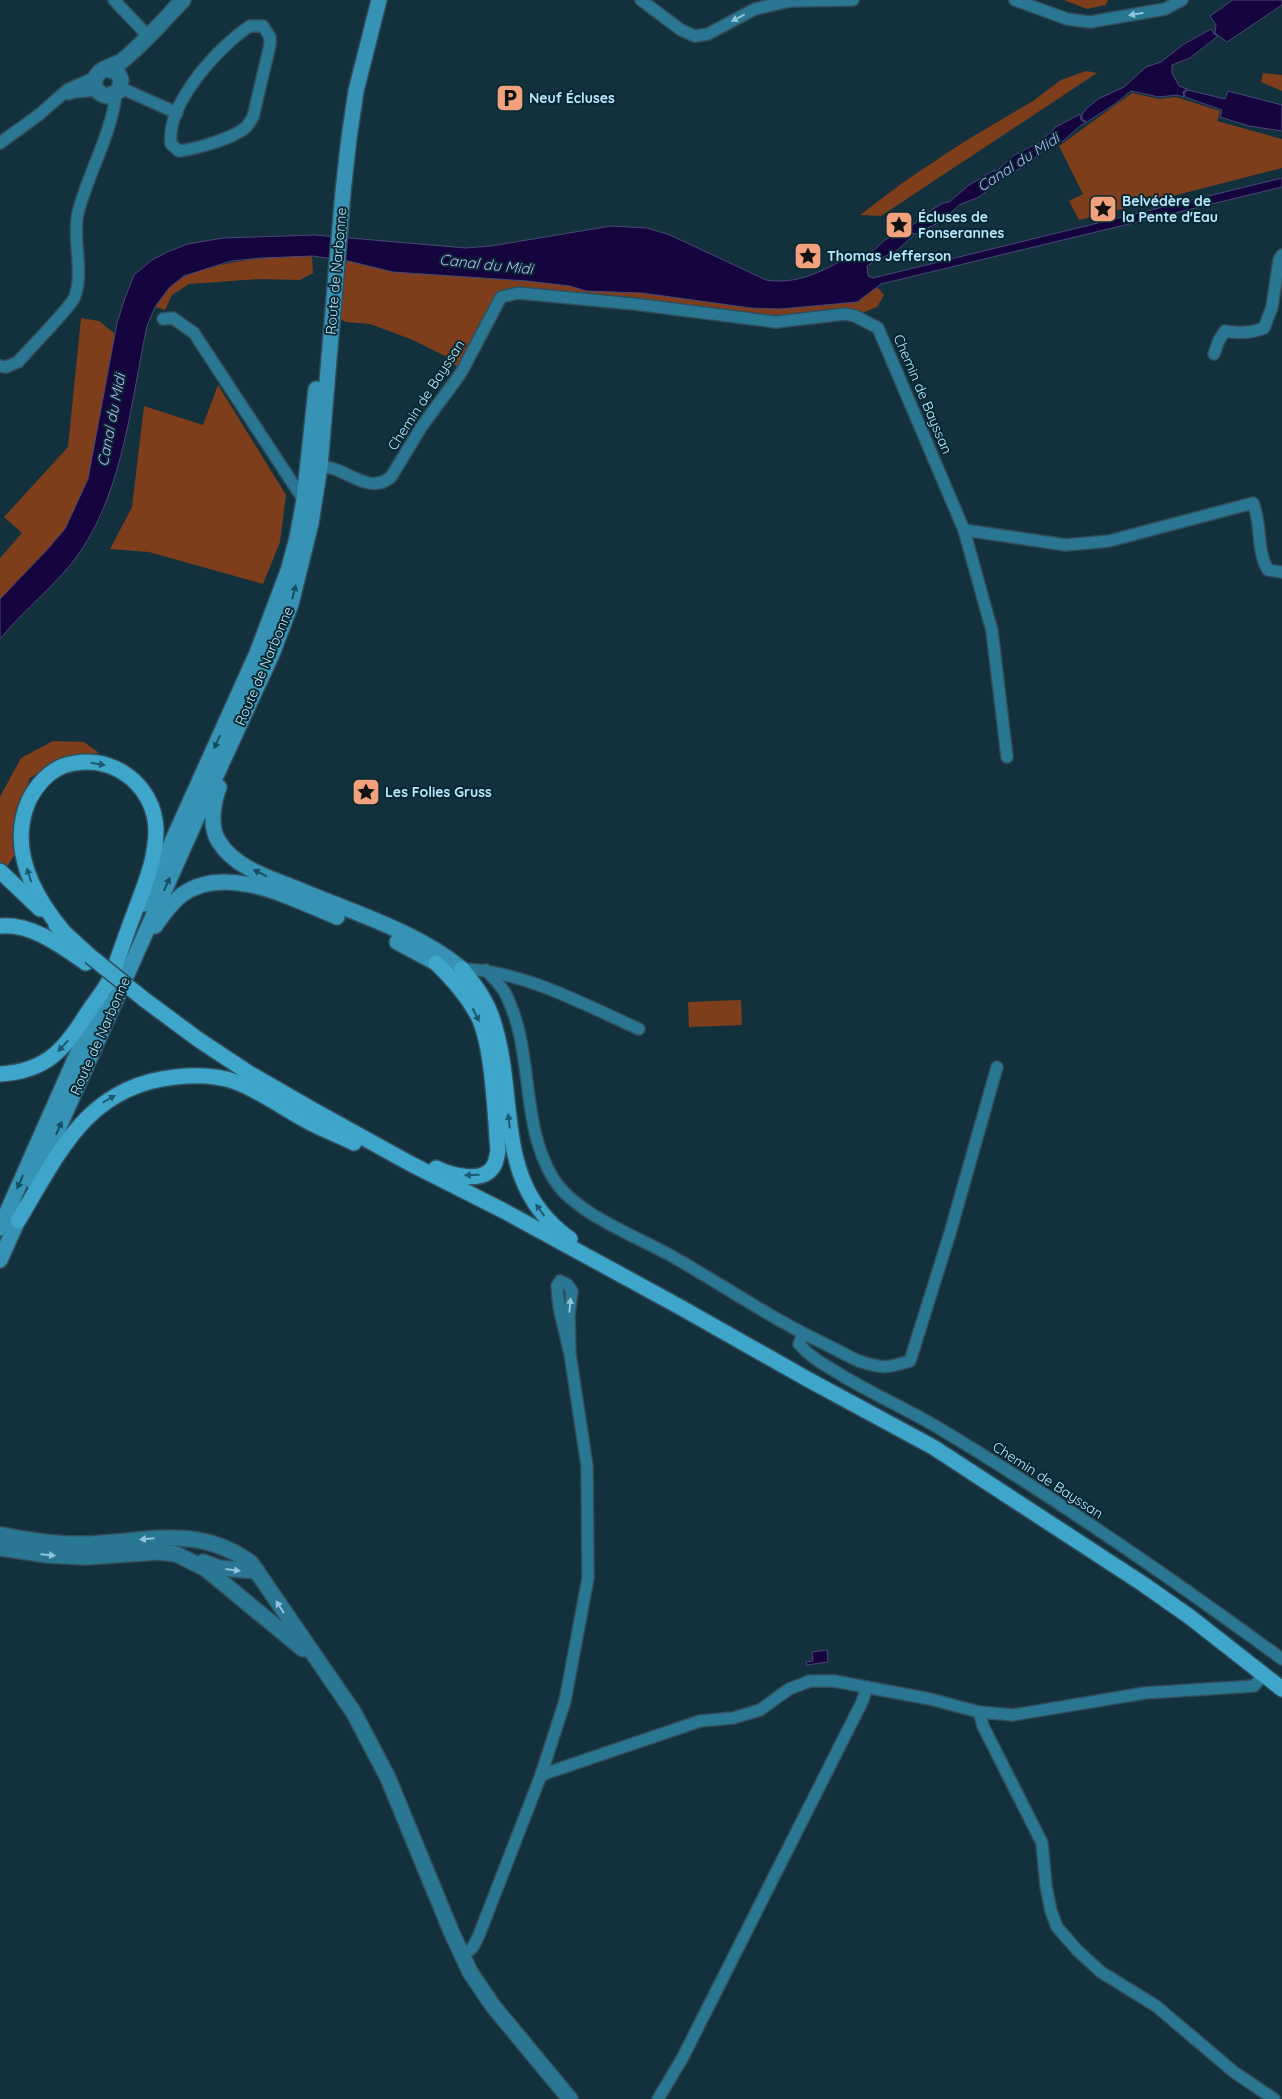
<svg xmlns="http://www.w3.org/2000/svg" width="1282" height="2099" font-family="Quicksand,sans-serif">
  <style>
    .green { fill: #7e3e1b }
    .water { fill: #16043f; stroke: #484877 }
    .lines { fill: none; stroke-linecap: round; stroke-linejoin: round }
    .street-casing { stroke: #314e5c; stroke-width: 14 }
    .secondary-casing { stroke: #314e5c; stroke-width: 18 }
    .primary-casing { stroke: #314e5c; stroke-width: 18 }
    .highway-casing { stroke: #314e5c; stroke-width: 18 }
    .street { stroke: #2a7793; stroke-width: 11 }
    .secondary { stroke: #2a7793; stroke-width: 15 }
    .primary { stroke: #3693b5; stroke-width: 15 }
    .highway { stroke: #3ea5cb; stroke-width: 15 }
    .highway-bridge-casing { stroke: #314e5c; stroke-width: 18; stroke-linecap: butt }
    .highway-bridge { stroke: #3ea5cb; stroke-width: 15 }
    .oneway { fill: #90c5dc }
    .oneway2 { fill: #174d60 }
    .oneway3 { fill: #1d5970 }
    .labels { text-anchor: middle; dominant-baseline: central; stroke-width: 4; stroke-linejoin: round; paint-order: stroke }
    .poi-label { font-size: 14px; font-weight: bold; fill: #bbe7fb; stroke: #072733; text-anchor: start }
    .street-label { font-size: 14px; fill: #bbe7fb; stroke: #072733 }
    .water-label { font-size: 15px; font-style: italic; fill: #b9b6f9; stroke: #072733 }
  </style>
  <rect width="100%" height="100%" fill="#12313d"/>
  <g class="green">
    <path d="M1064,0H1108L1106,5L1087,9Z"/>
    <path d="M1086,71L1097,73L881,216L860,215L905,181L962,143L1033,101L1061,80Z"/>
    <path d="M1263,73L1282,75V91L1261,82Z"/>
    <path d="M1132,93L1159,99L1176,97L1220,111L1217,121L1282,139V168L1079,220L1069,201L1083,194L1059,146Z"/>
    <path d="M312,256L313,273L300,280L261,279L189,284L172,295L165,310L155,307C163,295 171,284 184,277C190,273 199,271 206,269C241,258 275,257 312,256Z"/>
    <path d="M348,261L393,272L527,281L570,286L586,291L642,293L748,307L780,309L858,302L877,287L884,295L877,307L855,316L796,321L510,294L462,371L445,356L413,340L370,324L346,322L333,315L336,273Z"/>
    <path d="M81,318L99,321L115,334L88,479L65,529L46,551L0,599V558L22,533L4,517L68,447Z"/>
    <path d="M218,385L286,495L280,542L263,584L149,552L110,549L132,507L144,406L203,425Z"/>
    <path d="M53,741L84,742L99,753L62,761L30,778L17,813L15,854L5,870L0,865V797L21,758Z"/>
    <path d="M741,1000L742,1025L689,1027L688,1002Z"/>
  </g>
  <g class="water">
    <path d="M1233,0H1282V5L1227,42L1215,33L1216,25L1210,16Z"/>
    <path d="M1211,29L1214,34L1218,36L1190,58L1172,65V73L1179,86L1187,89L1183,92L1184,97L1177,95L1159,97L1131,91L1115,104L1087,122L1082,119V115L1085,110L1098,99L1124,87L1146,67L1161,62L1184,44Z"/>
    <path d="M1188,90L1225,99L1228,91L1282,105V131L1249,126L1220,117L1222,110L1185,97L1184,93Z"/>
    <path d="M1080,114L1081,120L1086,123L1081,125L1063,141L1044,150L1040,147L1039,143L1056,127Z"/>
    <path d="M1038,143V148L1043,151L1026,165L1002,178L997,175V171L1013,156Z"/>
    <path d="M995,170L996,176L1001,179L979,197L959,205L942,221L915,234L911,232V227L925,214L943,203L949,202L969,185Z"/>
    <path d="M1282,178V187L881,284L857,302L780,309L751,308L642,293L586,291L570,286L527,281L393,272L348,261L312,256L261,258L231,261L184,276L169,288L155,307L147,326C131,401 124,487 80,552C59,583 24,609 0,639V599L46,551L65,529L88,479L117,323L125,298L134,275L152,260L167,252L188,244L223,238L315,235L466,248L491,246L611,226L647,228L670,235L766,280C798,285 822,271 849,257L862,260L867,255L868,261L872,263L867,266L868,276L873,278Z"/>
    <path d="M909,226L910,233L914,235L896,251L873,262L869,260V255C876,249 882,241 891,236C897,233 905,232 909,226Z"/>
    <path d="M827,1650L828,1662L807,1665L806,1662L813,1661L812,1652Z"/>
  </g>
  <g class="lines">
    <defs>
      <g id="street">
        <path d="M114,0L148,36"/>
        <path d="M641,0L681,30L695,36L708,34L755,9L790,1L853,0"/>
        <path d="M1015,0L1067,19L1090,22L1165,9L1182,0"/>
        <path d="M250,26H263L270,37V45L253,117C251,120 249,124 246,127C235,138 195,149 179,151L171,144C166,104 218,47 250,26Z"/>
        <path d="M121,88L177,113"/>
        <path d="M68,94L75,92L96,90"/>
        <path d="M0,143L40,114L67,90L96,77"/>
        <path d="M163,319L173,318L194,333L305,502"/>
        <path d="M1214,354L1219,340L1225,331C1239,334 1251,333 1264,328L1272,307L1279,260L1282,255"/>
        <path d="M0,366L6,367L18,362C28,350 72,306 75,296C84,270 72,240 78,213C88,173 111,136 116,94"/>
        <path d="M313,465C321,466 329,467 337,470C355,477 373,492 391,477L422,426L461,373L501,297L518,293L634,304L776,322L845,314L855,316L878,328L964,530L992,631L1007,757"/>
        <path d="M964,530L1066,545L1109,541L1253,503C1262,524 1256,550 1268,570L1282,572"/>
        <path d="M462,969C522,970 585,1005 639,1029"/>
        <path d="M486,970C492,977 501,985 505,993C535,1050 519,1122 553,1178C574,1214 639,1237 675,1258C726,1287 775,1321 829,1346C839,1351 849,1357 859,1361C883,1369 887,1368 910,1361L950,1233L997,1067"/>
        <path d="M803,1334L799,1344C810,1357 823,1364 838,1373C870,1393 905,1408 937,1427C1056,1498 1171,1578 1282,1659"/>
        <path d="M979,1712L983,1726L1042,1843L1046,1886L1051,1911L1057,1927L1077,1950L1101,1972L1156,2006L1234,2072L1274,2099"/>
        <path d="M541,1775L700,1721L733,1718L760,1710L789,1689L810,1681H834L930,1699L979,1712L1013,1715L1145,1693L1254,1686L1264,1674"/>
        <path d="M462,1957L473,1947L479,1935L541,1775L565,1701L588,1578L587,1466L570,1354L559,1307L557,1286L560,1281L567,1284L572,1291L569,1316L570,1354"/>
        <path d="M658,2099L683,2057L862,1702L867,1687"/>
      </g>
      <g id="secondary">
        <path d="M107,69L118,73L121,80L119,91L108,96C99,95 91,87 96,77C100,68 114,66 122,61C144,43 163,21 183,0"/>
        <path d="M0,1535C24,1539 49,1544 72,1544C137,1546 193,1520 251,1563L354,1713L388,1778L451,1931L470,1972L493,2006L570,2099"/>
        <path d="M0,1548L47,1555L86,1557L159,1552L176,1554L206,1569L303,1649"/>
        <path d="M203,1562L219,1568L257,1571"/>
      </g>
      <g id="primary">
        <path d="M219,787C213,803 209,827 219,842C236,869 273,879 300,890C354,913 416,931 462,969"/>
        <path d="M144,904L257,653L288,571L297,538L304,500L316,389"/>
        <path d="M155,926C162,916 172,902 183,894C227,863 293,899 337,917"/>
        <path d="M397,942L436,963"/>
        <path d="M34,1183L203,804L272,654L291,604L311,523L320,466L343,192L349,138L356,91L379,0"/>
        <path d="M0,1228L102,998"/>
        <path d="M0,1260L23,1209"/>
      </g>
      <g id="highway">
        <path d="M0,871L40,909"/>
        <path d="M56,925L90,956"/>
        <path d="M0,926C32,923 61,946 86,963"/>
        <path d="M436,963C452,979 466,994 477,1014C493,1043 495,1116 498,1151C497,1156 496,1163 493,1167C482,1184 450,1175 436,1168"/>
        <path d="M462,969C476,986 488,1002 494,1024C518,1101 493,1185 570,1239"/>
        <path d="M145,1000L199,1040L249,1073L315,1111L411,1164L504,1211L680,1307L809,1380L933,1447L1143,1584L1190,1617L1282,1689"/>
        <path d="M0,1074C51,1071 66,1046 92,1006C99,996 108,986 112,974C120,954 126,934 134,914C144,886 156,860 156,830C155,783 108,750 63,766C48,772 36,786 29,800C8,847 33,895 63,931"/>
        <path d="M18,1221C59,1153 87,1086 175,1077C194,1075 217,1075 236,1082C260,1091 283,1108 305,1120C321,1129 338,1135 354,1143"/>
      </g>
    </defs>
    <use href="#street" class="street-casing"/>
    <use href="#secondary" class="secondary-casing"/>
    <use href="#primary" class="primary-casing"/>
    <use href="#highway" class="highway-casing"/>
    <use href="#street" class="street"/>
    <use href="#secondary" class="secondary"/>
    <use href="#primary" class="primary"/>
    <use href="#highway" class="highway"/>
    <defs>
      <path id="highway-bridge" d="M90,956L145,1000"/>
    </defs>
    <use href="#highway-bridge" class="highway-bridge-casing"/>
    <use href="#highway-bridge" class="highway-bridge"/>
  </g>
  <defs><path id="oneway-solid" d="M-6-.8H1V-3.2L6.5 0L1 3.2V.8H-6Z" transform="scale(1.25)"/></defs>
  <g class="oneway">
    <use href="#oneway-solid" transform="translate(1136 14) rotate(170)"/>
    <use href="#oneway-solid" transform="translate(738 18) rotate(152)"/>
    <use href="#oneway-solid" transform="translate(570 1305) rotate(-85)"/>
    <use href="#oneway-solid" transform="translate(147 1539) rotate(175)"/>
    <use href="#oneway-solid" transform="translate(48 1555) rotate(5)"/>
    <use href="#oneway-solid" transform="translate(233 1570) rotate(7)"/>
    <use href="#oneway-solid" transform="translate(280 1607) rotate(-123)"/>
  </g>
  <g class="oneway2">
    <use href="#oneway-solid" transform="translate(294 592) rotate(-76)"/>
    <use href="#oneway-solid" transform="translate(217 742) rotate(114)"/>
    <use href="#oneway-solid" transform="translate(260 873) rotate(-154)"/>
    <use href="#oneway-solid" transform="translate(167 884) rotate(-66)"/>
    <use href="#oneway-solid" transform="translate(59 1128) rotate(-66)"/>
    <use href="#oneway-solid" transform="translate(20 1182) rotate(114)"/>
  </g>
  <g class="oneway3">
    <use href="#oneway-solid" transform="translate(98 764) rotate(9)"/>
    <use href="#oneway-solid" transform="translate(29 875) rotate(-108)"/>
    <use href="#oneway-solid" transform="translate(476 1015) rotate(64)"/>
    <use href="#oneway-solid" transform="translate(63 1046) rotate(133)"/>
    <use href="#oneway-solid" transform="translate(109 1099) rotate(-30)"/>
    <use href="#oneway-solid" transform="translate(509 1121) rotate(-97)"/>
    <use href="#oneway-solid" transform="translate(472 1175) rotate(178)"/>
    <use href="#oneway-solid" transform="translate(540 1210) rotate(-126)"/>
  </g>
  <defs>
    <symbol id="parking-square" viewBox="-11 -11 22 22"><rect x="-9" y="-9" width="18" height="18" rx="4" fill="#f1a17b" stroke="#072733"/><path d="M-3.5-5.5H1a3.5 3.5 0 0 1 0 7H-1V5.5H-3.5ZM-1-3.4V-.6H.8a1.4 1.4 0 0 0 0-2.8Z" fill="#111"/></symbol>
    <symbol id="sight-square" viewBox="-11 -11 22 22"><rect x="-9" y="-9" width="18" height="18" rx="4" fill="#f1a17b" stroke="#072733"/><path d="M0-6L1.8-2.2L6-1.7L2.9 1.2L3.7 5.4L0 3.3L-3.7 5.4L-2.9 1.2L-6-1.7L-1.8-2.2Z" fill="#111"/></symbol>
  </defs>
  <g fill-rule="evenodd">
    <use href="#parking-square" x="494" y="82" width="32" height="32"/>
    <use href="#sight-square" x="1087" y="193" width="32" height="32"/>
    <use href="#sight-square" x="883" y="209" width="32" height="32"/>
    <use href="#sight-square" x="792" y="240" width="32" height="32"/>
    <use href="#sight-square" x="350" y="776" width="32" height="32"/>
  </g>
  <g class="labels">
    <g class="poi-label">
      <text x="529" y="98">Neuf Écluses</text>
      <text x="1122" y="201">Belvédère de<tspan x="1122" dy="16">la Pente d'Eau</tspan></text>
      <text x="918" y="217">Écluses de<tspan x="918" dy="16">Fonserannes</tspan></text>
      <text x="827" y="256">Thomas Jefferson</text>
      <text x="385" y="792">Les Folies Gruss</text>
    </g>
    <g class="street-label">
      <text transform="translate(336 271) rotate(-85)">Route de Narbonne</text>
      <text transform="translate(923 394) rotate(67)">Chemin de Bayssan</text>
      <text transform="translate(426 395) rotate(-57)">Chemin de Bayssan</text>
      <text transform="translate(264 666) rotate(-67)">Route de Narbonne</text>
      <text transform="translate(100 1036) rotate(-66)">Route de Narbonne</text>
      <text transform="translate(1048 1480) rotate(33)">Chemin de Bayssan</text>
    </g>
    <g class="water-label">
      <text transform="translate(1018 162) rotate(-33)">Canal du Midi</text>
      <text transform="translate(486 264) rotate(6)">Canal du Midi</text>
      <text transform="translate(111 420) rotate(-79)">Canal du Midi</text>
    </g>
  </g>
</svg>
